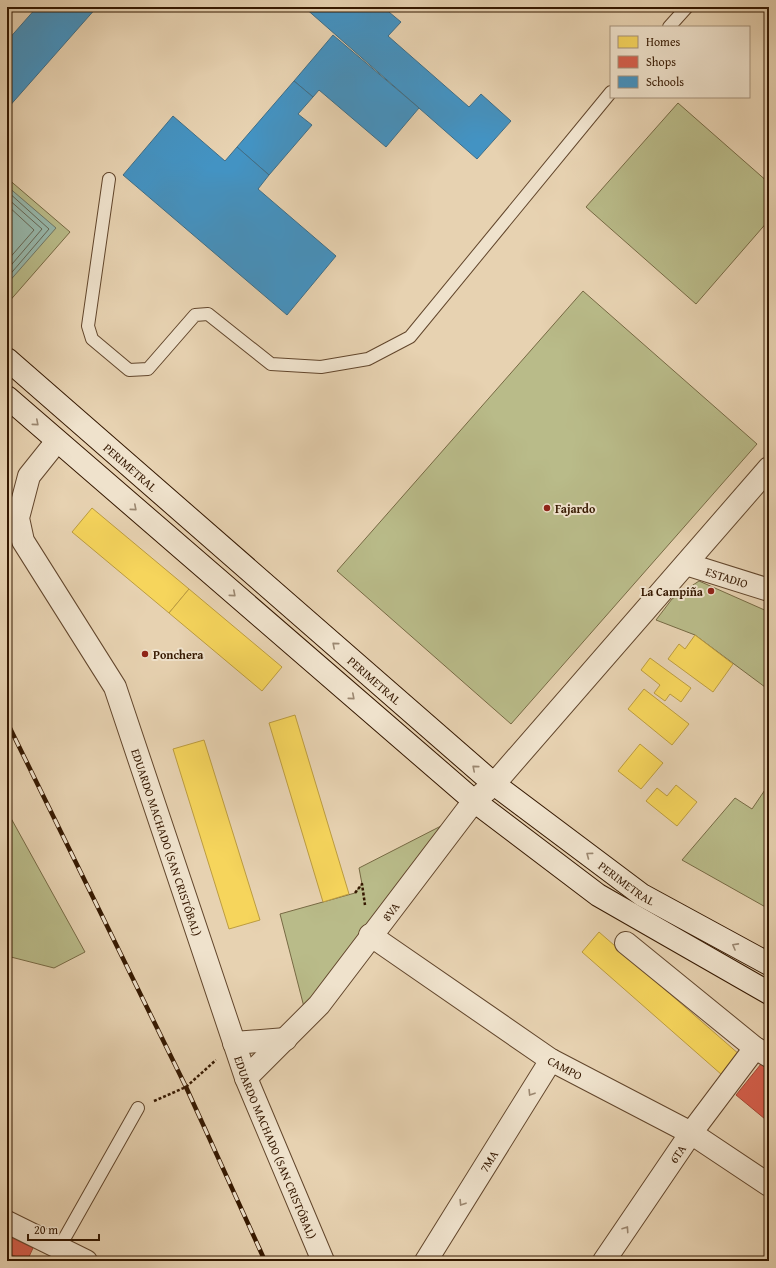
<svg xmlns="http://www.w3.org/2000/svg" width="776" height="1268" font-family="'Gentium Book Plus',serif">
  <style>
    .green { fill: #b9bb89; stroke: #776a44 }
    .water { fill: #97b8ac; stroke: #707867 }
    .homes { fill: #f6d55c; stroke: #bc9c40 }
    .shops { fill: #d6604d; stroke: #a64a36 }
    .schools { fill: #4393c3; stroke: #3f6e88 }
    .lines { fill: none; stroke-linecap: round; stroke-linejoin: round }
    .shore { stroke: #666856; stroke-width: 1 }
    .lane-casing { stroke: #62462c; stroke-width: 14 }
    .street-casing { stroke: #62462c; stroke-width: 24 }
    .secondary-casing { stroke: #351800; stroke-width: 24 }
    .path { stroke: #351800; stroke-width: 2.5; stroke-dasharray: 3 2; stroke-linecap: butt }
    .lane { stroke: #efe2cc; stroke-width: 12 }
    .street { stroke: #efe2cc; stroke-width: 22 }
    .secondary { stroke: #efe2cc; stroke-width: 22 }
    .rail-casing { stroke: #351800; stroke-width: 4.5 }
    .rail { stroke: #efe2cc; stroke-width: 3; stroke-dasharray: 9; stroke-linecap: butt }
    .oneway { stroke: #9b8770 }
    .poi-dot { fill: #8f2418; stroke: #efe2cc; stroke-width: 1.5 }
    .labels { text-anchor: middle; dominant-baseline: central; stroke-width: 4; stroke-linejoin: round; paint-order: stroke }
    .street-label { font-size: 12px; fill: #351800; stroke: #efe2cc }
    .poi-label { font-size: 12px; font-weight: bold; fill: #351800; stroke: #efe2cc; text-anchor: start }
  </style>
  <rect width="100%" height="100%" fill="#e7d2b1"/>
  <filter id="stains"><feTurbulence type="fractalNoise" baseFrequency=".005" numOctaves="4"/><feColorMatrix values="0 0 0 0 .2 0 0 0 0 .09 0 0 0 0 .02 0 0 0 .5 -.17"/></filter>
  <radialGradient id="worn" r=".72"><stop offset=".6" stop-color="#630" stop-opacity="0"/><stop offset="1" stop-color="#630" stop-opacity=".3"/></radialGradient>
  <g class="green">
    <path d="M678,103L769,183V220L696,304L586,207Z"/>
    <path d="M7,178L70,232L7,304Z"/>
    <path d="M583,291L757,444L511,724L337,571Z"/>
    <path d="M699,581L769,612V690L695,635L656,620L672,599Z"/>
    <path d="M769,784V909L682,860L735,798L752,809Z"/>
    <path d="M7,811L85,952L54,968L7,956Z"/>
    <path d="M441,826L304,1007L280,914L355,893L362,884L359,868Z"/>
  </g>
  <path class="water" d="M7,186L56,228L7,284Z"/>
  <g class="homes">
    <path d="M92,508L189,589L169,613L72,532Z"/>
    <path d="M189,589L282,667L262,691L169,613Z"/>
    <path d="M695,635L733,664L713,692L668,659L679,644L685,649Z"/>
    <path d="M650,658L691,688L681,702L670,694L665,701L654,693L660,685L641,670Z"/>
    <path d="M644,689L689,724L672,745L628,709Z"/>
    <path d="M295,715L349,894L323,902L269,723Z"/>
    <path d="M204,740L260,920L229,929L173,749Z"/>
    <path d="M640,744L663,763L641,789L618,771Z"/>
    <path d="M676,785L697,802L677,826L646,801L657,788L667,796Z"/>
    <path d="M599,932L740,1055L722,1075L582,952Z"/>
  </g>
  <g class="shops">
    <path d="M761,1064L769,1071V1113L765,1119L736,1095Z"/>
    <path d="M10,1237L33,1248L27,1261L7,1253V1242Z"/>
  </g>
  <g class="schools">
    <path d="M37,7H97L7,109V41Z"/>
    <path d="M304,7H383L401,22L388,36L469,107L481,94L511,121L477,159Z"/>
    <path d="M333,35L419,108L386,147L319,90L313,97L294,81Z"/>
    <path d="M294,81L313,97L298,114L312,125L269,175L237,147Z"/>
    <path d="M173,116L225,161L237,147L269,175L258,189L336,256L287,315L123,175Z"/>
  </g>
  <g class="lines">
    <g class="shore">
      <path d="M7,191L49,229L7,278"/>
      <path d="M7,198L42,229L7,270"/>
      <path d="M7,205L34,230L7,261"/>
    </g>
    <defs>
      <g id="lane">
        <path d="M669,27L687,7"/>
        <path d="M109,179L88,326L92,339L129,370L148,369L195,315L208,314L271,364L321,367L368,359L410,337L611,92"/>
        <path d="M59,1248L138,1108"/>
      </g>
      <g id="street">
        <path id="s1" d="M57,441L29,476L18,518L23,541L115,687L246,1078L323,1261"/>
        <path id="s2" d="M686,564L769,590"/>
        <path id="s3" d="M370,935L551,1060L691,1133L769,1185"/>
        <path d="M626,943L755,1048L769,1056"/>
        <path d="M234,1043L286,1039"/>
        <path id="s4" d="M246,1078L319,1005L474,801L494,784L769,468"/>
        <path d="M7,1222L86,1261"/>
        <path id="s5" d="M426,1261L551,1060"/>
        <path id="s6" d="M604,1261L691,1133L755,1048"/>
      </g>
      <g id="secondary">
        <path id="s7" d="M7,359L494,784L642,895L769,964"/>
        <path d="M7,397L474,801L598,895L769,993"/>
      </g>
    </defs>
    <use href="#lane" class="lane-casing"/>
    <use href="#street" class="street-casing"/>
    <use href="#secondary" class="secondary-casing"/>
    <g class="path">
      <path d="M355,893L362,884L365,905"/>
      <path d="M154,1101L186,1087L216,1060"/>
    </g>
    <use href="#lane" class="lane"/>
    <use href="#street" class="street"/>
    <use href="#secondary" class="secondary"/>
    <defs>
      <path id="rail" d="M7,722L186,1087L265,1261"/>
    </defs>
    <use href="#rail" class="rail-casing"/>
    <use href="#rail" class="rail"/>
  </g>
  <defs><path id="oneway-chevron" d="M-2-3.5L2.5 0L-2 3.5" fill="none" stroke-width="1.6" stroke-linecap="round" stroke-linejoin="round"/></defs>
  <g class="oneway">
    <use href="#oneway-chevron" transform="translate(36 423) rotate(41)"/>
    <use href="#oneway-chevron" transform="translate(134 508) rotate(41)"/>
    <use href="#oneway-chevron" transform="translate(233 594) rotate(41)"/>
    <use href="#oneway-chevron" transform="translate(335 645) rotate(-139)"/>
    <use href="#oneway-chevron" transform="translate(352 697) rotate(41)"/>
    <use href="#oneway-chevron" transform="translate(475 768) rotate(-139)"/>
    <use href="#oneway-chevron" transform="translate(589 855) rotate(-143)"/>
    <use href="#oneway-chevron" transform="translate(735 946) rotate(-151)"/>
    <use href="#oneway-chevron" transform="translate(531 1093) rotate(122)"/>
    <use href="#oneway-chevron" transform="translate(462 1203) rotate(122)"/>
    <use href="#oneway-chevron" transform="translate(626 1229) rotate(-56)"/>
  </g>
  <g class="poi-dot">
    <circle cx="547" cy="508" r="4"/>
    <circle cx="711" cy="591" r="4"/>
    <circle cx="145" cy="654" r="4"/>
  </g>
  <g class="labels">
    <g class="street-label">
      <text stroke="none"><textPath href="#s7" startOffset="164">PERIMETRAL</textPath></text>
      <text stroke="none"><textPath href="#s2" startOffset="43">ESTADIO</textPath></text>
      <text stroke="none"><textPath href="#s7" startOffset="488">PERIMETRAL</textPath></text>
      <text stroke="none"><textPath href="#s1" startOffset="448">EDUARDO MACHADO (SAN CRISTÓBAL)</textPath></text>
      <text stroke="none"><textPath href="#s7" startOffset="812">PERIMETRAL</textPath></text>
      <text stroke="none"><textPath href="#s4" startOffset="221">8VA</textPath></text>
      <text stroke="none"><textPath href="#s3" startOffset="236">CAMPO</textPath></text>
      <text stroke="none"><textPath href="#s1" startOffset="772">EDUARDO MACHADO (SAN CRISTÓBAL)</textPath></text>
      <text stroke="none"><textPath href="#s6" startOffset="130">6TA</textPath></text>
      <text stroke="none"><textPath href="#s5" startOffset="118">7MA</textPath></text>
    </g>
    <g class="poi-label">
      <text x="555" y="508">Fajardo</text>
      <text x="703" y="591" text-anchor="end">La Campiña</text>
      <text x="153" y="654">Ponchera</text>
    </g>
  </g>
  <rect width="776" height="1268" fill="none" stroke="#e7d2b1" stroke-width="24"/>
  <rect x="8" y="8" width="760" height="1252" fill="none" stroke="#351800" stroke-width="2"/>
  <rect x="12" y="12" width="752" height="1244" fill="none" stroke="#351800"/>
  <rect x="610" y="26" width="140" height="72" fill="#efe2cc" stroke="#a5917a"/>
  <rect x="618" y="36" width="20" height="12" fill="#f6d55c" stroke="#a5917a"/>
  <text x="646" y="46" font-size="12" fill="#351800">Homes</text>
  <rect x="618" y="56" width="20" height="12" fill="#d6604d" stroke="#a5917a"/>
  <text x="646" y="66" font-size="12" fill="#351800">Shops</text>
  <rect x="618" y="76" width="20" height="12" fill="#4393c3" stroke="#a5917a"/>
  <text x="646" y="86" font-size="12" fill="#351800">Schools</text>
  <path d="M28 1234v6h71v-6" fill="none" stroke="#351800" stroke-width="2"/>
  <text x="34" y="1234" font-size="12" fill="#351800" stroke="#efe2cc" stroke-width="3" paint-order="stroke">20 m</text>
  <rect width="100%" height="100%" filter="url(#stains)"/>
  <rect width="100%" height="100%" fill="url(#worn)"/>
</svg>
